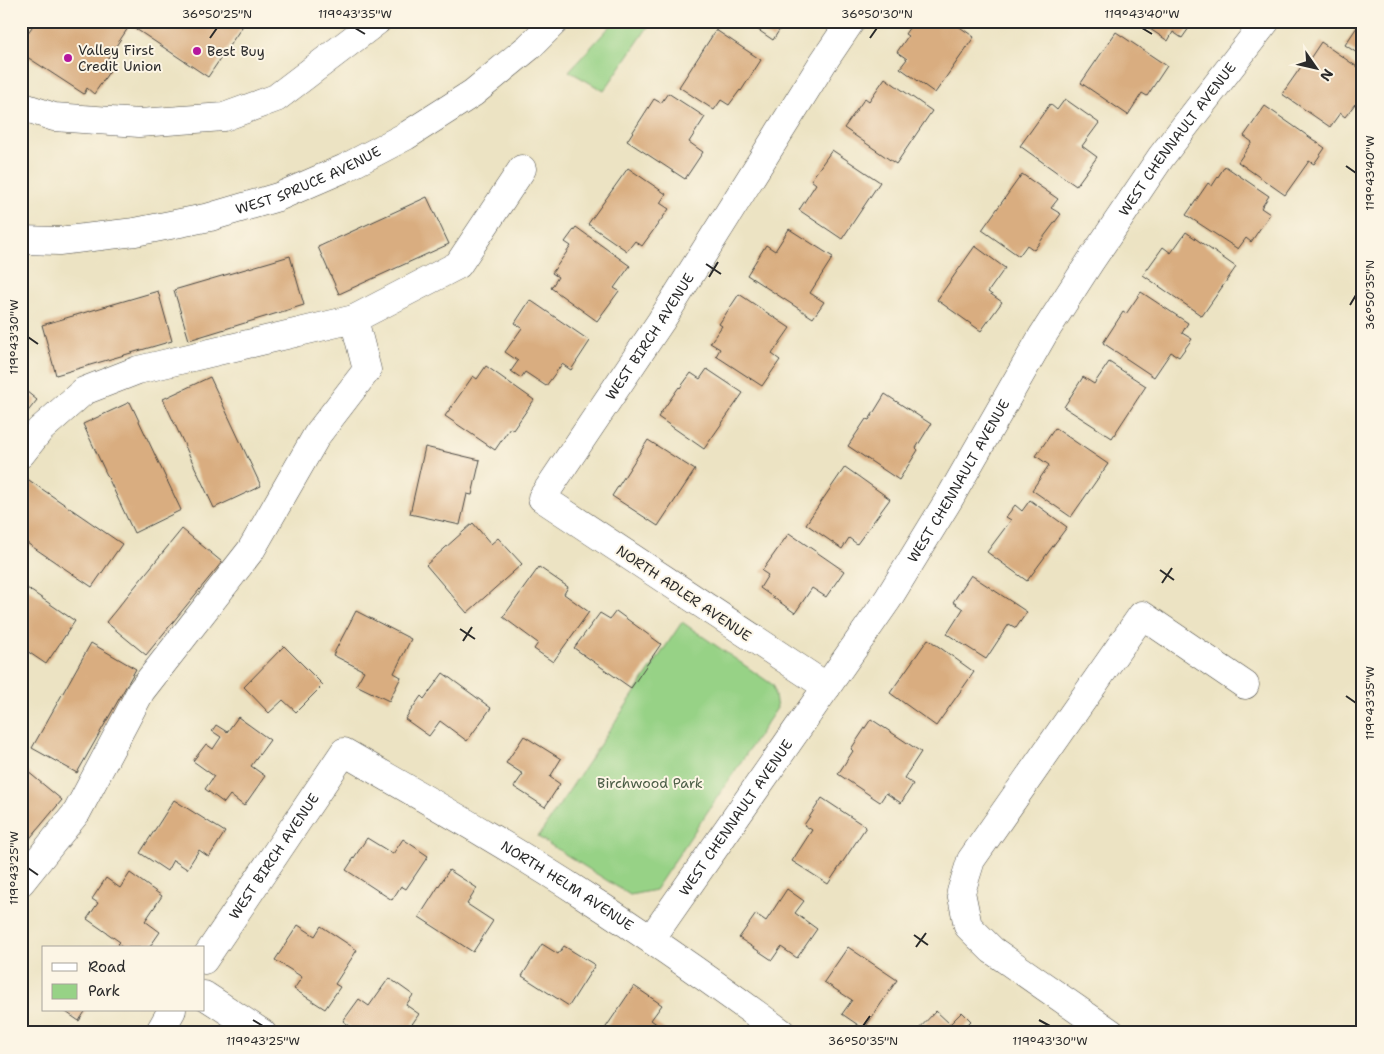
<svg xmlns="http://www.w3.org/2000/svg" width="1384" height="1054" font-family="'Shantell Sans',sans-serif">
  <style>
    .green { fill: #97d286; stroke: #617e58 }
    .building { fill: #d9ad80 }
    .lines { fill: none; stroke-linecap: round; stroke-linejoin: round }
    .minor-casing { stroke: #484742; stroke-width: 29 }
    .minor { stroke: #fff; stroke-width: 28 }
    .ticks { fill: none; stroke: #2b2b2b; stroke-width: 2 }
    .poi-dot { fill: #b5179e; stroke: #fcf5e5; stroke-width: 2 }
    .labels { text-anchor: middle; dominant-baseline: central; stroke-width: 4; stroke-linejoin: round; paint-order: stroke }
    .poi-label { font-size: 14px; fill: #2b2b2b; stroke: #fcf5e5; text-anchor: start }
    .street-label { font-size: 14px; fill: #2b2b2b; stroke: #fcf5e5 }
    .park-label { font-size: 14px; fill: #4b5d46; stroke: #fcf5e5 }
    .neatline { fill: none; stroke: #2b2b2b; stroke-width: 2 }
    .ticks-label { font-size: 12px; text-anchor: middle; fill: #2b2b2b }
  </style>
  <rect width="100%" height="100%" fill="#fcf5e5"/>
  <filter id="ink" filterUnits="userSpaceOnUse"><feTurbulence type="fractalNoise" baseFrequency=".02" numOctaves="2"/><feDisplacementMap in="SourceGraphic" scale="10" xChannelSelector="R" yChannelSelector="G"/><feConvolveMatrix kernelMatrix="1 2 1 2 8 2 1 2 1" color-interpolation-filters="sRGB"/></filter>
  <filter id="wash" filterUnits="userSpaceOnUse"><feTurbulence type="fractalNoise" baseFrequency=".0096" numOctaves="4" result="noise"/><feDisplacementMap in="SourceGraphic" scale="20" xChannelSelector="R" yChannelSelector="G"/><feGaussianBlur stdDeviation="1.12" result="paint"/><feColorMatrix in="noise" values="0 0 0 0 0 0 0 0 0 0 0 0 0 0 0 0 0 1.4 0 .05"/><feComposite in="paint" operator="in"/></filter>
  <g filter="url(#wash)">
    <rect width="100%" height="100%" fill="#ece3c3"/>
    <g class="green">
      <path d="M615,21H652L604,91L569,71Z"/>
      <path d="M682,622L773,685L777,708L655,890L630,895L538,837Z"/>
    </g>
    <g id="blocks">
      <g class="building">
        <path d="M36,21H246L208,77L130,25L106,61L113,66L94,94L87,88L84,94L21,53V43Z"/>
        <path d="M745,21H785L773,40Z"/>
        <path d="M914,21H951L974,37L935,93L900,68L907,59L897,52L908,36L905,34Z"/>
        <path d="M1138,21H1194L1182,38L1173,32L1168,41Z"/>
        <path d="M1361,21H1363V57L1345,45Z"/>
        <path d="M716,30L761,60L741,91L740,90L729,105L721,100L714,110L679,87Z"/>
        <path d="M1116,32L1167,66L1147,96L1142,93L1128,115L1081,83Z"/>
        <path d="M1321,42L1363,71V80L1360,84L1363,86V105L1361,108L1355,104L1345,117L1340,113L1330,127L1282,94L1303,64L1305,66Z"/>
        <path d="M885,78L932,111L896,164L844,128L865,98L869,101Z"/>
        <path d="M668,93L705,117L689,142L703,152L685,179L627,141L654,99L661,103Z"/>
        <path d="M1065,99L1099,123L1082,146L1097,157L1076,186L1020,146L1050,104L1057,110Z"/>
        <path d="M1265,106L1325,148L1314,164L1309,161L1285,195L1238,162L1252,142L1244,136Z"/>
        <path d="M832,150L880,182L842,239L799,210L816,184L811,180Z"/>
        <path d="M1225,166L1269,196L1261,208L1270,214L1251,242L1246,238L1238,249L1186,215L1208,183L1212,186Z"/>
        <path d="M628,168L666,194L660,203L669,209L642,246L635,241L627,251L588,224Z"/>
        <path d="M1022,174L1058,199L1051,208L1061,214L1034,250L1027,245L1019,256L982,230Z"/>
        <path d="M427,197L449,244L339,294L318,247Z"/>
        <path d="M576,227L630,266L614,288L619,291L597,321L551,288L558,277L552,273L571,246L565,242Z"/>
        <path d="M789,229L833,257L810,293L824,302L813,318L747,275L766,245L775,251Z"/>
        <path d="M1186,232L1236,267L1202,316L1143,275L1163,247L1171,253Z"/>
        <path d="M975,246L1005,268L988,292L1002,302L981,331L937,300Z"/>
        <path d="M290,256L304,305L189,340L174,290Z"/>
        <path d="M158,291L172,341L56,375L42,325Z"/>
        <path d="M1141,292L1188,323L1182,333L1192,339L1179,357L1171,352L1154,377L1103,343L1123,312L1126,314Z"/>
        <path d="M739,294L790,328L772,354L780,360L762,386L716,356L720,349L710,343L722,326L719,324Z"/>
        <path d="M530,300L590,341L571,370L562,364L546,386L525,372L521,378L511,371L518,361L505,352L522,328L515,323Z"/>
        <path d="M1109,362L1146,386L1112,438L1064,407L1083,377L1094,384Z"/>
        <path d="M486,366L534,400L513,430L510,428L495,450L445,416L473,376L477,379Z"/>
        <path d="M707,369L743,393L704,449L658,417L679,387L680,388L691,373L700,379Z"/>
        <path d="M210,377L261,486L214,508L163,399Z"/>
        <path d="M21,387L37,400L21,420Z"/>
        <path d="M885,394L931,424L916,448L918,450L899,480L848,446L866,419L869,420Z"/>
        <path d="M130,402L181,510L134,533L83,424Z"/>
        <path d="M1055,428L1108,464L1071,517L1032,490L1049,465L1036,456Z"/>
        <path d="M648,440L695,470L658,526L612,496Z"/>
        <path d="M425,447L480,460L472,495L467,494L460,525L410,514Z"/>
        <path d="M845,467L890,499L857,544L849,538L842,549L806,524Z"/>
        <path d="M23,476L122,544L92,587L21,539V479Z"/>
        <path d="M1030,500L1067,527L1027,581L987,552L1011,520L1006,517L1015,505L1022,511Z"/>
        <path d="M473,523L491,544L498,538L522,564L467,613L426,565Z"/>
        <path d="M182,529L222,562L146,655L106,622Z"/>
        <path d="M789,533L844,571L826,597L812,588L795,613L760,588L768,575L762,571Z"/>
        <path d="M539,567L568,587L564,594L589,612L553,662L534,649L538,643L503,617Z"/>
        <path d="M971,575L1027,612L1016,628L1009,624L986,659L947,634L963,609L953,602Z"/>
        <path d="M21,584L75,621L46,664L21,647Z"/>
        <path d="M356,611L411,639L394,673L401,677L389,701L356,685L364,671L333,655Z"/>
        <path d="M616,611L661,644L631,688L574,648L600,613L610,619Z"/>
        <path d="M928,639L974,672L936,726L890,693Z"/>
        <path d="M91,643L136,669L77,773L32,748Z"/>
        <path d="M284,646L323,685L296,712L283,700L269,713L244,687Z"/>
        <path d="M443,673L491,708L467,741L440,721L429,736L405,719L421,696L424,699Z"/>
        <path d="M238,717L270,740L251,766L265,776L244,806L230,795L224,803L205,789L214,776L193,761L206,744L213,749L221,737L212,731L216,725L227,732Z"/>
        <path d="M871,719L921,752L904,778L913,784L901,803L886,793L880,802L838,774L853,751L851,749Z"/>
        <path d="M524,736L561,759L550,777L560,784L545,807L514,787L523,774L506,763Z"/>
        <path d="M21,766L62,800L21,849Z"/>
        <path d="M822,798L866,827L828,884L792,861L812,830L804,825Z"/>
        <path d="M174,800L225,832L209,857L199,850L187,869L173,860L167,871L140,853Z"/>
        <path d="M367,838L393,854L403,839L428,856L406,889L401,886L392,900L346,870Z"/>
        <path d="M449,870L477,888L467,904L493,921L473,952L419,917Z"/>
        <path d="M130,873L162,896L145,921L160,932L149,948H123L118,944L120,942L87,919L98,903L92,899L106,878L120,888Z"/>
        <path d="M787,889L804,901L795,913L817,929L797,958L781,947L772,960L739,938L756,914L766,921Z"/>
        <path d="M298,925L315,936L321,926L357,950L335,984L340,987L325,1009L294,989L302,977L275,960Z"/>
        <path d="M542,944L558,954L564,946L595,965L569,1006L522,976Z"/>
        <path d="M848,947L897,980L864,1029L842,1014L852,1000L824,982Z"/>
        <path d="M389,978L413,995L406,1005L419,1014L406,1033H385L382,1031L380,1033H359L343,1021L359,999L369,1006Z"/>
        <path d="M634,986L662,1005L651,1020L669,1033H602Z"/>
        <path d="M63,1010H86L79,1021Z"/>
        <path d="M936,1011L950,1024L962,1012L971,1021L963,1029L967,1033H915Z"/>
      </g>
    </g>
  </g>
  <g filter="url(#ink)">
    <use href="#blocks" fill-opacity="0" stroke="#484742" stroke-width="1"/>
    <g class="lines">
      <defs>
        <g id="minor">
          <path d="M21,106L54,117L139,123L224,117L276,98L377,21"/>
          <path id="s1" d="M21,240L59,241L135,232L210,217L278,197L345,168L406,136L473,93L529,47L555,21"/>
          <path d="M21,454L40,430L84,391L138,370L354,319"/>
          <path id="s2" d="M827,687L542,498L661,321L822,64L851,21"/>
          <path d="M21,882L77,812L141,691L251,550L317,435L367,370L354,319L458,265L522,169"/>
          <path id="s3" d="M651,939L888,599L948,501L1043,335L1090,262L1161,157L1266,21"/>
          <path id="s4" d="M204,960L344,752C425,799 507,845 585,896C652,939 717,985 782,1033"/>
          <path d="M204,995L262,1033"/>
          <path d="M159,1033L172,1010"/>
          <path d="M1111,1033L992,950L968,926L961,892L971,860L1142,615L1245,685"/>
        </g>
      </defs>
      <use href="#minor" class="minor-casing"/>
      <use href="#minor" class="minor"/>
    </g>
  </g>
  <path class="ticks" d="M355,28L365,34M1142,28L1152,34M210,38L217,28M870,38L877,28M1346,166L1356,173M706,264L721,274M709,277L718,262M1350,305L1356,295M28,337L38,344M1160,570L1174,580M1162,583L1172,568M460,629L475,639M463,641L472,627M1346,696L1356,703M28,868L38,875M914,935L928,945M916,947L926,933M253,1020L263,1026M1039,1020L1050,1026M863,1026L870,1016"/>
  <g class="poi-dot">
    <circle cx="197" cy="51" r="5"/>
    <circle cx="68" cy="58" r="5"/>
  </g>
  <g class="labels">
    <g class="poi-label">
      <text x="78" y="50">Valley First<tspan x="78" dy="16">Credit Union</tspan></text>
      <text x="207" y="51">Best Buy</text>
    </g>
    <g class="street-label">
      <text stroke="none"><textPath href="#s3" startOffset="958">WEST CHENNAULT AVENUE</textPath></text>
      <text stroke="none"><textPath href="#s1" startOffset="296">WEST SPRUCE AVENUE</textPath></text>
      <text stroke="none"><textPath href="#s2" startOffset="536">WEST BIRCH AVENUE</textPath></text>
      <text stroke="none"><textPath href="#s3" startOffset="552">WEST CHENNAULT AVENUE</textPath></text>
      <text transform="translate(684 593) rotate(34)">NORTH ADLER AVENUE</text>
      <text stroke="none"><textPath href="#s3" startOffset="148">WEST CHENNAULT AVENUE</textPath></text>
      <text stroke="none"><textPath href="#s4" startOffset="125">WEST BIRCH AVENUE</textPath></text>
      <text stroke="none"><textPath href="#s4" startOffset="511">NORTH HELM AVENUE</textPath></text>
    </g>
    <g class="park-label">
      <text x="650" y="783">Birchwood Park</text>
    </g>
  </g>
  <rect width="1384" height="1054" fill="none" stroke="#fcf5e5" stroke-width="55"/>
  <rect x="42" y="946" width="162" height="65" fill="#fcf5e5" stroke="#a8a49b"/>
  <rect x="52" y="963" width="25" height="8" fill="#ffffff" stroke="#a8a49b"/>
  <text x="88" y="972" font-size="15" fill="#2b2b2b">Road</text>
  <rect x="52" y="984" width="25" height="15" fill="#97d286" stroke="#a8a49b"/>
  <text x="88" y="996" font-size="15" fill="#2b2b2b">Park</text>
  <g transform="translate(1316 68) rotate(124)" stroke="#fcf5e5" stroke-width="4" paint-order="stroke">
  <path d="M0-4L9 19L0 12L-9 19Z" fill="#2b2b2b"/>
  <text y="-8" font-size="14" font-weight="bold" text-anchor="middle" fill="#2b2b2b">N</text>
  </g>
  <rect x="28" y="28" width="1328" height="998" class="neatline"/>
  <g class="ticks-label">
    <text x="217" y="18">36°50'25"N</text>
    <text x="355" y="18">119°43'35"W</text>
    <text x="877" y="18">36°50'30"N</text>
    <text x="1142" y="18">119°43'40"W</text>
    <text transform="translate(1370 173) rotate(-90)" y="4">119°43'40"W</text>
    <text transform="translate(1370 295) rotate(-90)" y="4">36°50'35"N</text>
    <text transform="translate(14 337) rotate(-90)" y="4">119°43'30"W</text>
    <text transform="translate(1370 703) rotate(-90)" y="4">119°43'35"W</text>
    <text transform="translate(14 868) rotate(-90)" y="4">119°43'25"W</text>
    <text x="263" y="1045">119°43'25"W</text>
    <text x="863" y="1045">36°50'35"N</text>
    <text x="1050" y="1045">119°43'30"W</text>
  </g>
</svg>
